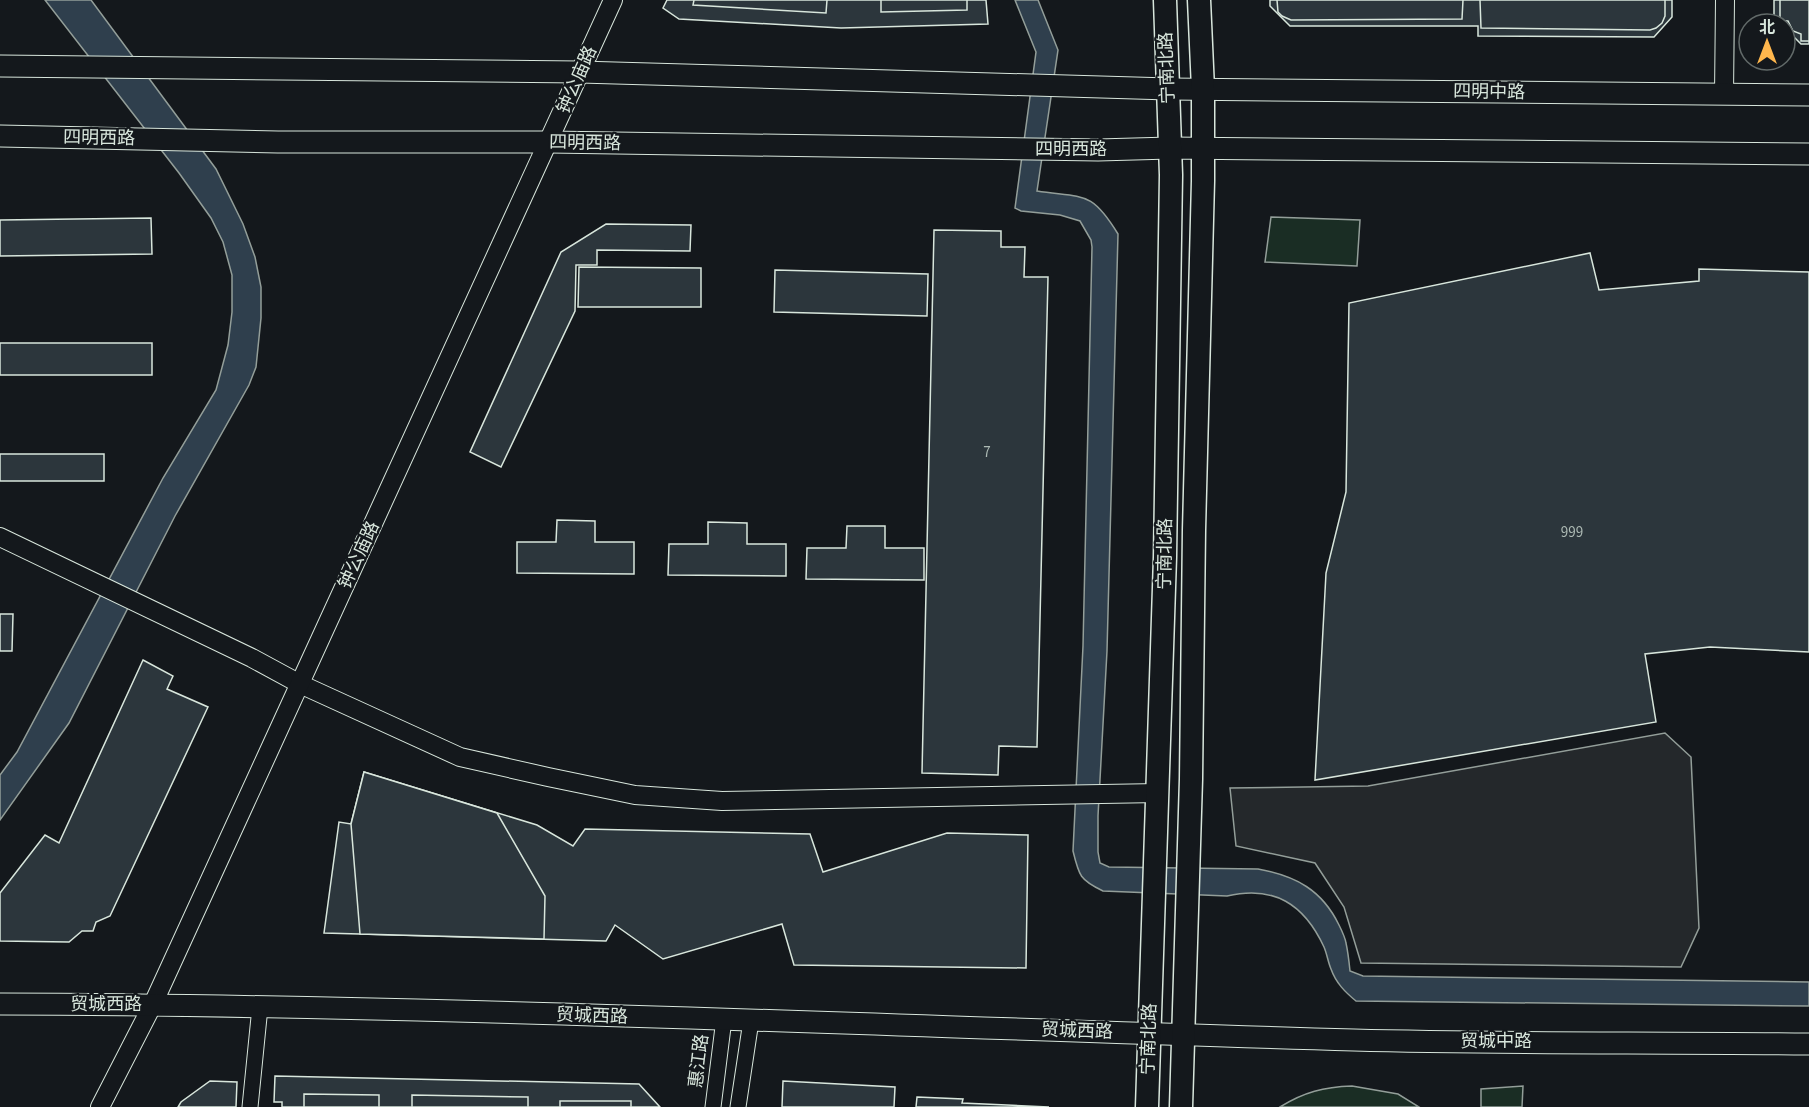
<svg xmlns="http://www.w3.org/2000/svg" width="1809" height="1107" font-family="'Source Sans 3','Noto Sans SC',sans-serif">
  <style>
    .green { fill: #1a2d24; stroke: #939e99; stroke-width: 1.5 }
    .parking { fill: #24282b; stroke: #939e99; stroke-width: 1.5 }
    .water { fill: #2f3f4d; stroke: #939e99; stroke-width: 1.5 }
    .building { fill: #2c363c; stroke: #d8e6dc; stroke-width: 1.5 }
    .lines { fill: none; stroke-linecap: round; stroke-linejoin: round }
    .minor-casing { stroke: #d8e6dc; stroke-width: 17 }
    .tertiary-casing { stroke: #d8e6dc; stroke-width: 20 }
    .secondary-casing { stroke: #d8e6dc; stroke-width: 23 }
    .primary-casing { stroke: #d8e6dc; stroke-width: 25 }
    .minor { stroke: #14181c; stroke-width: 15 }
    .tertiary { stroke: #14181c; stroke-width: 18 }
    .secondary { stroke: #14181c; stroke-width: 21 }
    .primary { stroke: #14181c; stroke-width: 22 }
    .labels { text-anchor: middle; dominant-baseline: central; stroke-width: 4.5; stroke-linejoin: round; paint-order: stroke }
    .number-label { font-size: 15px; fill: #adbab4 }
    .street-label { font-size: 18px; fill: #d8e6dc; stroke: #14181c }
  </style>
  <rect width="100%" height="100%" fill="#14181c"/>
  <g class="green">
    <path d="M1271,217L1360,220L1357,266L1265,262Z"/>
    <path d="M1352,1086L1398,1094L1419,1107H1280C1304,1092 1324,1087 1352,1086Z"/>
    <path d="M1523,1086L1522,1107H1481V1089Z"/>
  </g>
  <path class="parking" d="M1665,733L1691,757L1699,928L1681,967L1361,963L1344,907L1315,863L1236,846L1230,788L1368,786Z"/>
  <g class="water">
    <path d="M45,0H91L216,169L243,224L255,257L261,287V318L256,367L249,385L175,516L69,723L0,820V775L17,752L163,478L216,390L228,345L232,312V275L223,242L211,218L179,173Z"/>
    <path d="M1015,0H1038L1058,50L1037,191C1084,198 1091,190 1118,234L1107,651L1098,816V852L1100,863L1109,867L1258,869C1296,876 1322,890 1339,925C1342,931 1345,937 1346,943C1348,952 1349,961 1350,971L1363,976L1809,982V1006L1356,1001C1345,992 1336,983 1331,969C1328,962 1327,954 1324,947C1304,904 1274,885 1227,896L1103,891C1080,880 1079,876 1073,851L1083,646L1092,247L1091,240L1080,221L1060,215L1021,211L1015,208L1036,52Z"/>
  </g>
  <g class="building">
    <path d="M667,0H986L988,24L841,28L679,19L663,8Z"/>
    <path d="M694,0H827L826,13L693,5Z"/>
    <path d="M881,0H967V10L881,12Z"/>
    <path d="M1270,0H1672V17L1654,37L1478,36V26H1290L1270,6Z"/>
    <path d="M1277,0H1463L1462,19L1291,20L1282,16L1278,12Z"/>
    <path d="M1480,0H1665V16L1662,23L1656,28L1650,30L1481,28Z"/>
    <path d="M1774,0H1809V44H1801L1785,28V24H1781L1774,18Z"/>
    <path d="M1780,0H1809V41H1801V34L1793,31L1788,21H1780Z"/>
    <path d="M151,218L152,254L0,256V220Z"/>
    <path d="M606,224L691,225L690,251L597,250V265H576L575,311L501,467L470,452L561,252Z"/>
    <path d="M934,230L1001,231V247H1025L1024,277H1048L1037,747L999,746L998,775L922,773Z"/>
    <path d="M1590,253L1599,290L1699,281V269L1809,272V652L1710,647L1645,654L1656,722L1315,780L1326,573L1346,492L1349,303Z"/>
    <path d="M579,267L701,268V307H578Z"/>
    <path d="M775,270L928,274L927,316L774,312Z"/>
    <rect x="0" y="343" width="152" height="32"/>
    <rect x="0" y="454" width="104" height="27"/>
    <path d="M557,520L595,521V542H634V574L517,573V542H556Z"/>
    <path d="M708,522L747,523V544H786V576L668,575L669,544H708Z"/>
    <path d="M847,526H885V548H924V580L806,579L807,548H846Z"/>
    <path d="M0,614H13L12,651H0Z"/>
    <path d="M143,660L173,676L167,689L208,707L110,916L96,922L93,931H82L69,942L0,941V893L45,835L59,843Z"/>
    <path d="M364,772L537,825L573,846L585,829L810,834L823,872L947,833L1028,835L1026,968L794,965L782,924L663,959L615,925L606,941L324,933L339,822L351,824Z"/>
    <path d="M364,772L497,813L545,896L544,939L360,934L351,824Z"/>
    <path d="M275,1076L639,1084L660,1107H282V1102H274Z"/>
    <path d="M210,1081L237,1082L236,1107H178L181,1102Z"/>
    <path d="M783,1081L895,1087L894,1107H782Z"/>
    <path d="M304,1094L379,1095V1107H304Z"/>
    <path d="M412,1095L528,1097V1107H412Z"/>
    <path d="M917,1097L963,1099L962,1103L1049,1107H916Z"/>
    <rect x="560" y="1101" width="71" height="6"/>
  </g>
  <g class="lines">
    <defs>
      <g id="minor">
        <path d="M250,1107L260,1007"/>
        <path d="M713,1107L724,1019"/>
        <path d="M738,1107L751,1021"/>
      </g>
      <g id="tertiary">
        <path d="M1724,95L1725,0"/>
        <path d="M0,537L252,658L300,684L460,757L548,777L635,795L722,801L1159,793"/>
        <path d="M100,1107L153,1004L613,0"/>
      </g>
      <g id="secondary">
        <path d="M0,66L580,72L1169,89L1809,95"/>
        <path d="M0,136L278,142H549L1098,150L1170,148L1809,154"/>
        <path d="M0,1004C452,1005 903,1027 1354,1040C1506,1044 1658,1042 1809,1044"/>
      </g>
      <g id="primary">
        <path d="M1147,1107L1165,557L1171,175L1165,0"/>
        <path d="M1181,1107L1191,779L1194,530L1203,181V89L1199,0"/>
      </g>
    </defs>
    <use href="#minor" class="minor-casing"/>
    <use href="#tertiary" class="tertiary-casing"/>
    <use href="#secondary" class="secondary-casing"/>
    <use href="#primary" class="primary-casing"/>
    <use href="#minor" class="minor"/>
    <use href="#tertiary" class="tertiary"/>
    <use href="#secondary" class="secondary"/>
    <use href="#primary" class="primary"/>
  </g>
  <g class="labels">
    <g class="number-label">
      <text x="987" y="452">7</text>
      <text x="1572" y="532">999</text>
    </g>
    <g class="street-label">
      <text transform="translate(1167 68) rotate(-92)">宁南北路</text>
      <text transform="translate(577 80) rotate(-66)">钟公庙路</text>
      <text transform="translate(1489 92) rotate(1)">四明中路</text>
      <text transform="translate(99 138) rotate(1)">四明西路</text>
      <text transform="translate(585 143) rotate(1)">四明西路</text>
      <text x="1071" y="149">四明西路</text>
      <text transform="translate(1165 554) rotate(-89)">宁南北路</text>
      <text transform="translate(359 555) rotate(-65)">钟公庙路</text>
      <text x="106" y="1004">贸城西路</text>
      <text transform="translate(592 1016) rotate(2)">贸城西路</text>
      <text transform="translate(1077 1031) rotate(2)">贸城西路</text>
      <text transform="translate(1149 1039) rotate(-88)">宁南北路</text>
      <text x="1496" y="1041">贸城中路</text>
      <text transform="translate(699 1061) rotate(-83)">惠江路</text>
    </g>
  </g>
  <g transform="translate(1767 42)"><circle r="28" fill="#14181c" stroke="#626a69" stroke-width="1.5"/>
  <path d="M0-4.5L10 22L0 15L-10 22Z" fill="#ffb74d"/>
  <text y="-9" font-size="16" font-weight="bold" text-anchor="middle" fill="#d8e6dc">北</text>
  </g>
</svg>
